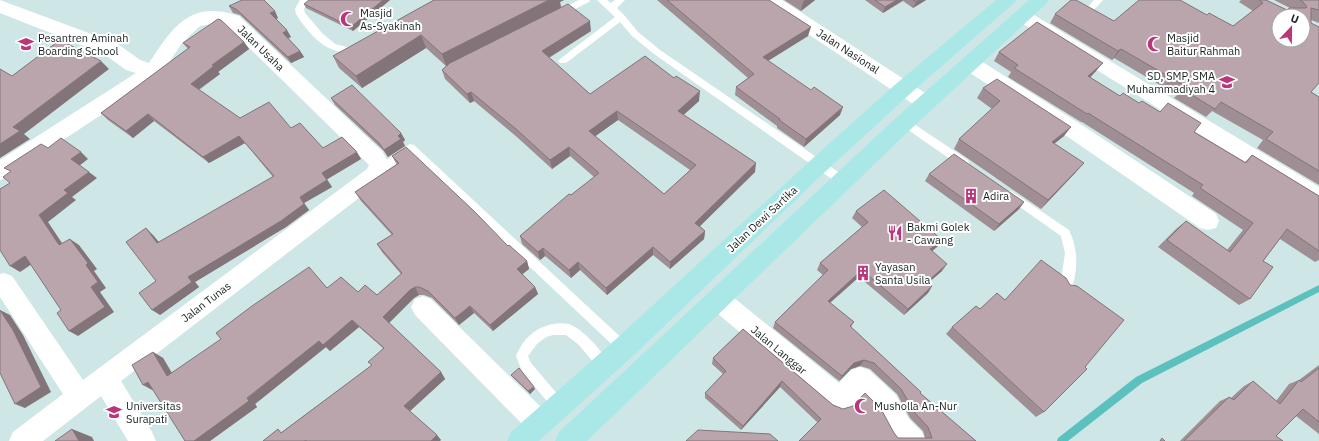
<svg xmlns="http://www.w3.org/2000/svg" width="1319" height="441" font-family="'IBM Plex Sans',sans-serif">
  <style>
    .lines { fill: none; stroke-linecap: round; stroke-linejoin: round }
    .stream { fill: #5cc0bf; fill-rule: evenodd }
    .service { fill: #fff; fill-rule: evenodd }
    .minor { fill: #fff; fill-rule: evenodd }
    .primary { fill: #a9e8e7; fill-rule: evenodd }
    .wall { fill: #a08e95; fill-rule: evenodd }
    .shaded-wall { fill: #827479 }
    .building { fill: #baa5ad; stroke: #827479; fill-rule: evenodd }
    .labels { text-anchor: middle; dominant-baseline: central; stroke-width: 4; stroke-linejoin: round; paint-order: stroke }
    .poi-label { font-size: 11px; fill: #172121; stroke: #fff; text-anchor: start }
    .street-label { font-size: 11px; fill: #172121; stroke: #fff }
  </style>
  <rect width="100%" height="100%" fill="#cee7e6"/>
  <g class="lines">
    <path class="stream" d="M1319,285V292L1142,383L1068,441H1057L1058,438L1136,377Z"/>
    <g class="service">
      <path d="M300,0H309L304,9L305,13L322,33L335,44L347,47L356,45L359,46L361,48L359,50C330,59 311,37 296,14L295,9Z"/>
      <path d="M579,0H590L589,2L563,15H557L555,13L557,11Z"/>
      <path d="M597,0H607L611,3L615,0H625L617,8L624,15L638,32L660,50L847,178L848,181L847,184L843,185L839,184L654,54L632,36L620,22L566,63H560L558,61L560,59L615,17Z"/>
      <path d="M1094,0H1103L1095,9H1089L1088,7Z"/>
      <path d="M905,118L968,160L969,163L968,166L964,167L960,166L901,125L900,122L901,119Z"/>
      <path d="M410,144L414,145L628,344L630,348L628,352L624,354L620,352L410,154L382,174L378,175L374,174L373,171L374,168Z"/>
      <path d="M1011,191L1069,230C1078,248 1079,272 1070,291L1066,292L1062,291L1060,287L1065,253L1061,236L1007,198L1006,195L1007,192Z"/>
      <path d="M553,324C558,323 564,323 569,324C583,329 604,352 610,366L608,370L604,372L600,370L579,345L566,335H553L546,337L537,344L528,356L531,363L564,402L565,406L564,410L559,412L554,410L522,371L516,356C523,339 534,328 553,324Z"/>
    </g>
    <g class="minor">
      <path d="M0,0L118,44L140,60L149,63C165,39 182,9 215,11C223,11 232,14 239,16L382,151C389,163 392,170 381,181L121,381L152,432L156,441H128L101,396L43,441H9L13,432L63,394L0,297V274L4,273L12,276L83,380L367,169L369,165L227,26L217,23L200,26L182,43L160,76L7,177L0,180V160L136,73L126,70L104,54L0,13Z"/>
      <path d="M760,0H782L933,98L936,103L933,108L926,111L919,108L763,4Z"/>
      <path d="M1023,10L1029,12L1319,187V207L1311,204L1017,20L1014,16L1017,12Z"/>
      <path d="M971,57L978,59L1085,127L1216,214L1219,221L1216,228L1208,230L1200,228L1071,139L964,69L961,64L964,59Z"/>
      <path d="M717,290L733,297L839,383L851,370L860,367L869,370L896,395L909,419L922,432L926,441H895L891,437L878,413L861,396L849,409L840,412L831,409L717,313L709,309L705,301L709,293Z"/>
      <path d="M423,296L431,299L548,414L552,423L548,432L539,436L530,432L415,315L411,307L415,299Z"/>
    </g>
    <g class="primary">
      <path d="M996,0H1016L1013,4L911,93L826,171L633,356L539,441H507L511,432L615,340L812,159L897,83Z"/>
      <path d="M1029,0H1049L1046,4L912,128L587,441H555L559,432L898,116Z"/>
    </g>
  </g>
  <g class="wall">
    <path d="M390,0L353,31L306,8L304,4Z"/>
    <path d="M434,0H564L560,2L561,7L591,31L549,58L590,94L699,101L683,115L755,172L700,226L705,231L704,239L670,269L653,255L607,295L580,270L571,278L545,256L540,260L522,244L520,236L594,177L570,156L552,169L518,138L474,101L470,103L445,79L442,70L446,66L426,48L362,88L339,68L333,56ZM618,120L690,170L664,194L595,136Z"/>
    <path d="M657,0H769L808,36L768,61L840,115L804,147L777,128V126L735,95L736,87L748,78Z"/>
    <path d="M784,0H815L801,11Z"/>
    <path d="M865,0H926L913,8L903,1L883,13Z"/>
    <path d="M1241,0H1266L1287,10L1289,8H1290L1274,0H1319V23L1311,20V92L1319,97V185L1257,148L1263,140L1212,111L1206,117L1174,98L1177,95L1114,58L1112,60L1050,23L1055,14L1114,21L1207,15L1233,26L1253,11L1239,2Z"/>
    <path d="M229,6L278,18L276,19L291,37L288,38L300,51L304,57L291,63L240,15L233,13Z"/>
    <path d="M244,42L249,49L218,72L220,74L199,90L240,118L291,128L323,148L361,159L327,179L332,187L304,203L309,210L286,227L195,282L199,287L160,315L156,281L153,235L159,242L273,177L245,143L209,163L154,121L133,138L108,120L101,113L188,49L183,43Z"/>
    <path d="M999,52L1096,71L1090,78L1120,96L1139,103L1194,132L1245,162L1252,155L1319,196V260L1315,262L1280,239L1263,261L1250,299L1239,305L1158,247L1177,228L1186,221L1227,250L1243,230L1192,196L1194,193L1082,122H1081L1008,77L1011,72L994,61Z"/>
    <path d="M983,88L1064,136L1054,144L1076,172L1041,209L954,149L959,139L992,109L977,98Z"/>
    <path d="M331,98L401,133L405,140L403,142L405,146L388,157L383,150L335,105Z"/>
    <path d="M392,156L527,261L529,269L522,274L535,287L538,294L493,331L474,313L459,325L432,298L424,295H419L414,298L389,323L441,372L445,379L410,411L441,440L282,432L372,365L383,348L359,327L330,351L326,347L255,404L257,407L210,441H185L153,352L163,358L172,373L327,288L358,292L377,295L401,274L382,252L377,244L392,235L361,201L355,192L397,165Z"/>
    <path d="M929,174L1024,202L1019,209L994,231L925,181Z"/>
    <path d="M856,211L942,240L937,247L932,251L942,271L928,283L932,286L928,293L904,315L859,277L830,303L854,322L851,327L920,393L976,441H799L818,423L780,387L741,430L705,398V393L723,374L712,364L713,358L743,329L833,405L894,433L898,438H925L923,431L910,418L897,394L870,369L860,366L851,369L839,381L773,328L775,322L823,275L817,270L820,263L862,227L852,218Z"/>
    <path d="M952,327L1044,412L1036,417L946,334Z"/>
    <path d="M1319,365V434L1296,416L1276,436L1283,441H1180L1220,401L1229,397L1231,398L1244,386L1253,381L1276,401L1289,384L1299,380Z"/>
    <path d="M511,375L535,389L530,394Z"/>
  </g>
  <g class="shaded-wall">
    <path d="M383,0H390L353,31L351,27Z"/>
    <path d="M549,0H564L560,2L561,8L446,66L442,54Z"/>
    <path d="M805,0H815L801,11L803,2Z"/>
    <path d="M897,0H903L883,13L885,7Z"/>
    <path d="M919,0H926L913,8L916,2Z"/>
    <path d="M275,11L278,18L274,20L270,13Z"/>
    <path d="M590,21L591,31L543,61L542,51Z"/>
    <path d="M811,27L808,36L761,65L763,57Z"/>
    <path d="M287,30L291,37L286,39L283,33Z"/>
    <path d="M421,35L426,48L362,88L356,76Z"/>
    <path d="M244,42L249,49L218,72L220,74L196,91L191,84L212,65Z"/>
    <path d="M1121,49L1114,58L1112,60L1118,51Z"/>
    <path d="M300,51L304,57L291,63L288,57Z"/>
    <path d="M101,61L109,69L24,134L30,139L0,158V144L13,127Z"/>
    <path d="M1103,63L1096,71L1082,85L1088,76Z"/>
    <path d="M700,91L699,101L677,121L678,111Z"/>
    <path d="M471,92L474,101L470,103L467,94Z"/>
    <path d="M843,107L840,115L804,147L806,139Z"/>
    <path d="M617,111L618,120L590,140L589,131Z"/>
    <path d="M148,114L154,121L133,138L126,131Z"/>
    <path d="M1071,127L1064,136L1045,151L1052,142Z"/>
    <path d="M401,133L405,140L403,142L405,146L388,157L384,150Z"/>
    <path d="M239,136L245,143L209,163L203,157Z"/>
    <path d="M569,147L570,156L552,169L550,160Z"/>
    <path d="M81,152L88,159L79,166L71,159Z"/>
    <path d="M357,152L361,159L326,180L322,173Z"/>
    <path d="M756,163L755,172L695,231V223Z"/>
    <path d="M1084,163L1076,172L1041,209L1048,200Z"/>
    <path d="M89,172L97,178L72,197L76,200L48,222L68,252L59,245L39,215L64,190Z"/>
    <path d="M327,180L332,187L304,203L309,210L286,227L195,282L199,287L160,315L152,310L188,277L300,197Z"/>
    <path d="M1024,202L1019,209L994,231L999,224Z"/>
    <path d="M146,228L153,235L164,249L157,243Z"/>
    <path d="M705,231L704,239L670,269V262Z"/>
    <path d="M70,239L79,245L97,269L94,271L106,288L100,292L114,312L78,336L69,331L91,287L86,265Z"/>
    <path d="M942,240L937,247L926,256L930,249Z"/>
    <path d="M653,247V255L607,295L606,288Z"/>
    <path d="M543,248L545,256L540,260L538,252Z"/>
    <path d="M25,256L35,262L20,272L10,266Z"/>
    <path d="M527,261L529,269L519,277L517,269Z"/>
    <path d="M578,262L580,270L571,278L569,270Z"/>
    <path d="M947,264L942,271L922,288L927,282Z"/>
    <path d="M862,270L859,277L825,307L828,301Z"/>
    <path d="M932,286L928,293L904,315L908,309Z"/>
    <path d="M415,287L419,295L414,298L388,324L383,317L410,290Z"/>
    <path d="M535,287L538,294L493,331L490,325Z"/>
    <path d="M470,306L474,313L459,325L455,318Z"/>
    <path d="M0,310L10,315L23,335L51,392L25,408L15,404Z"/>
    <path d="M352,320L359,327L330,351L326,347L255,404L257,407L210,441H194L319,341Z"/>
    <path d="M153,352L163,358L177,382L167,376Z"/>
    <path d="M864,360L860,366L851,369L839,381L842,376L854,363Z"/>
    <path d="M441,372L445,379L410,411L404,406Z"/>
    <path d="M782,381L780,387L741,430L743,426Z"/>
    <path d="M148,382L154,391L143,385Z"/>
    <path d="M534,387L535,389L530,394L528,391Z"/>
    <path d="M72,429L92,437L94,441H79Z"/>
    <path d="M437,435L441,440L440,441H431Z"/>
  </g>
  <g class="building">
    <path d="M242,0H264L275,11L270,13L287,30L283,33L300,51L288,57L236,9L229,6Z"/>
    <path d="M309,0H383L351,27L304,4Z"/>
    <path d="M434,0H549L442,54L421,35L356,76L333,56Z"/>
    <path d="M667,0H769L811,27L763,57L811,90L814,87L843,107L806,139L779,120L780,119L736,87L754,74Z"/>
    <path d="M875,0H897L885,7Z"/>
    <path d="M913,0H919L916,2Z"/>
    <path d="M1071,0H1076L1114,21L1139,0H1180L1207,15L1209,13L1233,26L1263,3L1259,0H1266L1289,11V8H1306L1307,7L1303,2L1300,0H1319V10L1311,8V23L1319,27V83L1311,92L1319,97V171L1266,139L1273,132L1221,102L1215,109L1182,89L1185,86L1121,49L1118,51L1055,14ZM1279,16H1303V40H1279Z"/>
    <path d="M568,4L590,21L542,51L590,94L645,56L674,78L676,76L700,91L678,111L756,163L695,223L705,231L670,262L653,247L606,288L578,262L569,270L543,248L538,252L520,236L569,194L571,195L599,173L569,147L550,160L516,129L471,92L467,94L442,70L450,63ZM617,111L696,165L664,194L589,131Z"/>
    <path d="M218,19L221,20L244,42L212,65L214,66L191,84L240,118L269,102L291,128L300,123L323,148L342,137L357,152L322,173L327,180L300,197L304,204L281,221L188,277L192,282L152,310L139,293L156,281L126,242L146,228L157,243L274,176L239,136L203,157L148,114L126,131L101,113L190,47L183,43Z"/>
    <path d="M1037,22L1103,63L1088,76L1120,96L1123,93L1139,103L1142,101L1160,112L1168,103L1201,123L1194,132L1246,163L1252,155L1319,196V251L1287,229L1263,261L1273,267L1250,299L1167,240L1186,221L1230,252L1253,223L1200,188L1203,185L1088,113L1087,114L1014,68L1018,65L999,52Z"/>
    <path d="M60,40L101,61L13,127L20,131L0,144V69L12,76Z"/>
    <path d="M997,79L1071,127L1052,142L1084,163L1048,200L959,139L1000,101L983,88Z"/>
    <path d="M352,85L401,133L398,136L401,139L384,150L379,143L331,98Z"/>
    <path d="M61,138L81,152L71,159L89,172L64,190L68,193L39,215L59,245L70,239L88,263L86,265L98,282L91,287L105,307L69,331L57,313L61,310L25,256L10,266L0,250V189L10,183L3,177L11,171L4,168L41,144L48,148Z"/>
    <path d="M406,147L475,212L508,246L509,245L527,261L517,269L535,287L490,325L470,306L455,318L428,291L419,287H415L410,290L383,317L441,372L404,406L437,435L431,441H306V440L304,441H263L278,429L281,433L372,365L368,362L384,348L352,320L323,345L319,341L247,398L249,401L194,441H185L148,382L143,385L132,365L153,352L167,376L221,339L216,333L252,306L309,267L327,288L341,277L358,292L365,285L377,295L402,273L377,244L393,234L355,192L399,163L392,156Z"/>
    <path d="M954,154L1024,202L999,224L929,174Z"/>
    <path d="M884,190L942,240L930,249L947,264L927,282L932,286L908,309L862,270L828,301L854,322L850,326L921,392L920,393L976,441H799L821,419L782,381L743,426L705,393L726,371L713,358L743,329L833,405L843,409L853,406L865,393L881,409L894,433L898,438H932L928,427L915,413L901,389L874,363L864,360L854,363L842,376L775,322L828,270L820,263L868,222L856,211Z"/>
    <path d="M1041,260L1066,278L1070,285L1077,286L1124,320L1085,367L1087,369L1044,412L952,327L976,306L980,309L997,293L1005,300Z"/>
    <path d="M0,310L13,330L41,387L15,404L0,373Z"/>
    <path d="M519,368L534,387L528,391L511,375Z"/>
    <path d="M1319,368V422L1303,409L1276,436L1283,441H1184L1229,397L1234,400L1253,381L1280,404L1299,380L1301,382Z"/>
    <path d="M72,429L79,441H55Z"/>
    <path d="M698,430L770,434L778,441H686Z"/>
    <path d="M1162,438L1165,441H1160Z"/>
  </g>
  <defs>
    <symbol id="mosque-bare" viewBox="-9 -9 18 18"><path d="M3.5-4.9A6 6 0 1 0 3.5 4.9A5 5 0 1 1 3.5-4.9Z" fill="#ba357a" stroke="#fff" stroke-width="2.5" paint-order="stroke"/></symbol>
    <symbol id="school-bare" viewBox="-9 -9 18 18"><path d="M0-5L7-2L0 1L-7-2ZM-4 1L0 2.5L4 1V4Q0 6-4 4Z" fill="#ba357a" stroke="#fff" stroke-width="2.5" paint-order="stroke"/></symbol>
    <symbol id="building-bare" viewBox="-9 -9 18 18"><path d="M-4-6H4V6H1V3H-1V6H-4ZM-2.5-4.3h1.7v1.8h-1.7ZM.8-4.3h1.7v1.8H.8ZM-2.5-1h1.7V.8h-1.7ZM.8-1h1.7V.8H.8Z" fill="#ba357a" stroke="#fff" stroke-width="2.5" paint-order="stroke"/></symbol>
    <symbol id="restaurant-bare" viewBox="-9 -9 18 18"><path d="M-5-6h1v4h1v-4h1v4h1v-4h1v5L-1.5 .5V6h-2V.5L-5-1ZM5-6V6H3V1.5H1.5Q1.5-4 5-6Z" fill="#ba357a" stroke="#fff" stroke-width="2.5" paint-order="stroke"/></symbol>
    <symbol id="university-bare" viewBox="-9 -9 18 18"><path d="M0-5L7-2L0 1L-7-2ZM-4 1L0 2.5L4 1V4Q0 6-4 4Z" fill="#ba357a" stroke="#fff" stroke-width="2.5" paint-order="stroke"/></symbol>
  </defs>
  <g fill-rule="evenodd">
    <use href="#mosque-bare" x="337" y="8" width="22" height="22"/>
    <use href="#school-bare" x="15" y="33" width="22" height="22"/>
    <use href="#mosque-bare" x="1144" y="33" width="22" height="22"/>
    <use href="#school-bare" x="1216" y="71" width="22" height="22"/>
    <use href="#building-bare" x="960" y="185" width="22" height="22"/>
    <use href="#restaurant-bare" x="884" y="222" width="22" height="22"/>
    <use href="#building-bare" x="852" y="262" width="22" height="22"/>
    <use href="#mosque-bare" x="851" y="395" width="22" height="22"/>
    <use href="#university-bare" x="103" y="401" width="22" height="22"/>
  </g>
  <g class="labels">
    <g class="poi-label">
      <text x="360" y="13">Masjid<tspan x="360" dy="13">As-Syakinah</tspan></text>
      <text x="38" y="38">Pesantren Aminah<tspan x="38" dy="13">Boarding School</tspan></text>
      <text x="1167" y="38">Masjid<tspan x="1167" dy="13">Baitur Rahmah</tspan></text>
      <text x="1215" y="76" text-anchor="end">SD, SMP, SMA<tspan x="1215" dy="13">Muhammadiyah 4</tspan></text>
      <text x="983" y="196">Adira</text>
      <text x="907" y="227">Bakmi Golek<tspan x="907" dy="13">- Cawang</tspan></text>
      <text x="875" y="267">Yayasan<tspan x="875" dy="13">Santa Usila</tspan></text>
      <text x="126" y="406">Universitas<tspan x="126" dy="13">Surapati</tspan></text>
      <text x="874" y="406">Musholla An-Nur</text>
    </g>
    <g class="street-label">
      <text transform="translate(261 48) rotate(44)">Jalan Usaha</text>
      <text transform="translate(848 51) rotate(33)">Jalan Nasional</text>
      <text transform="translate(762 219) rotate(-43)">Jalan Dewi Sartika</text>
      <text transform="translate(206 302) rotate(-37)">Jalan Tunas</text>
      <text transform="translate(779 350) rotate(40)">Jalan Langgar</text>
    </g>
  </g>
  <g transform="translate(1291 28) rotate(22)"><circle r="19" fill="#ffffff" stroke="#a2a6a6"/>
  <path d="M0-3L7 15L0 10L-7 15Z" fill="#ba357a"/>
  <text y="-6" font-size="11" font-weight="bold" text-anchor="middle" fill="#172121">U</text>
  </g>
</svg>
